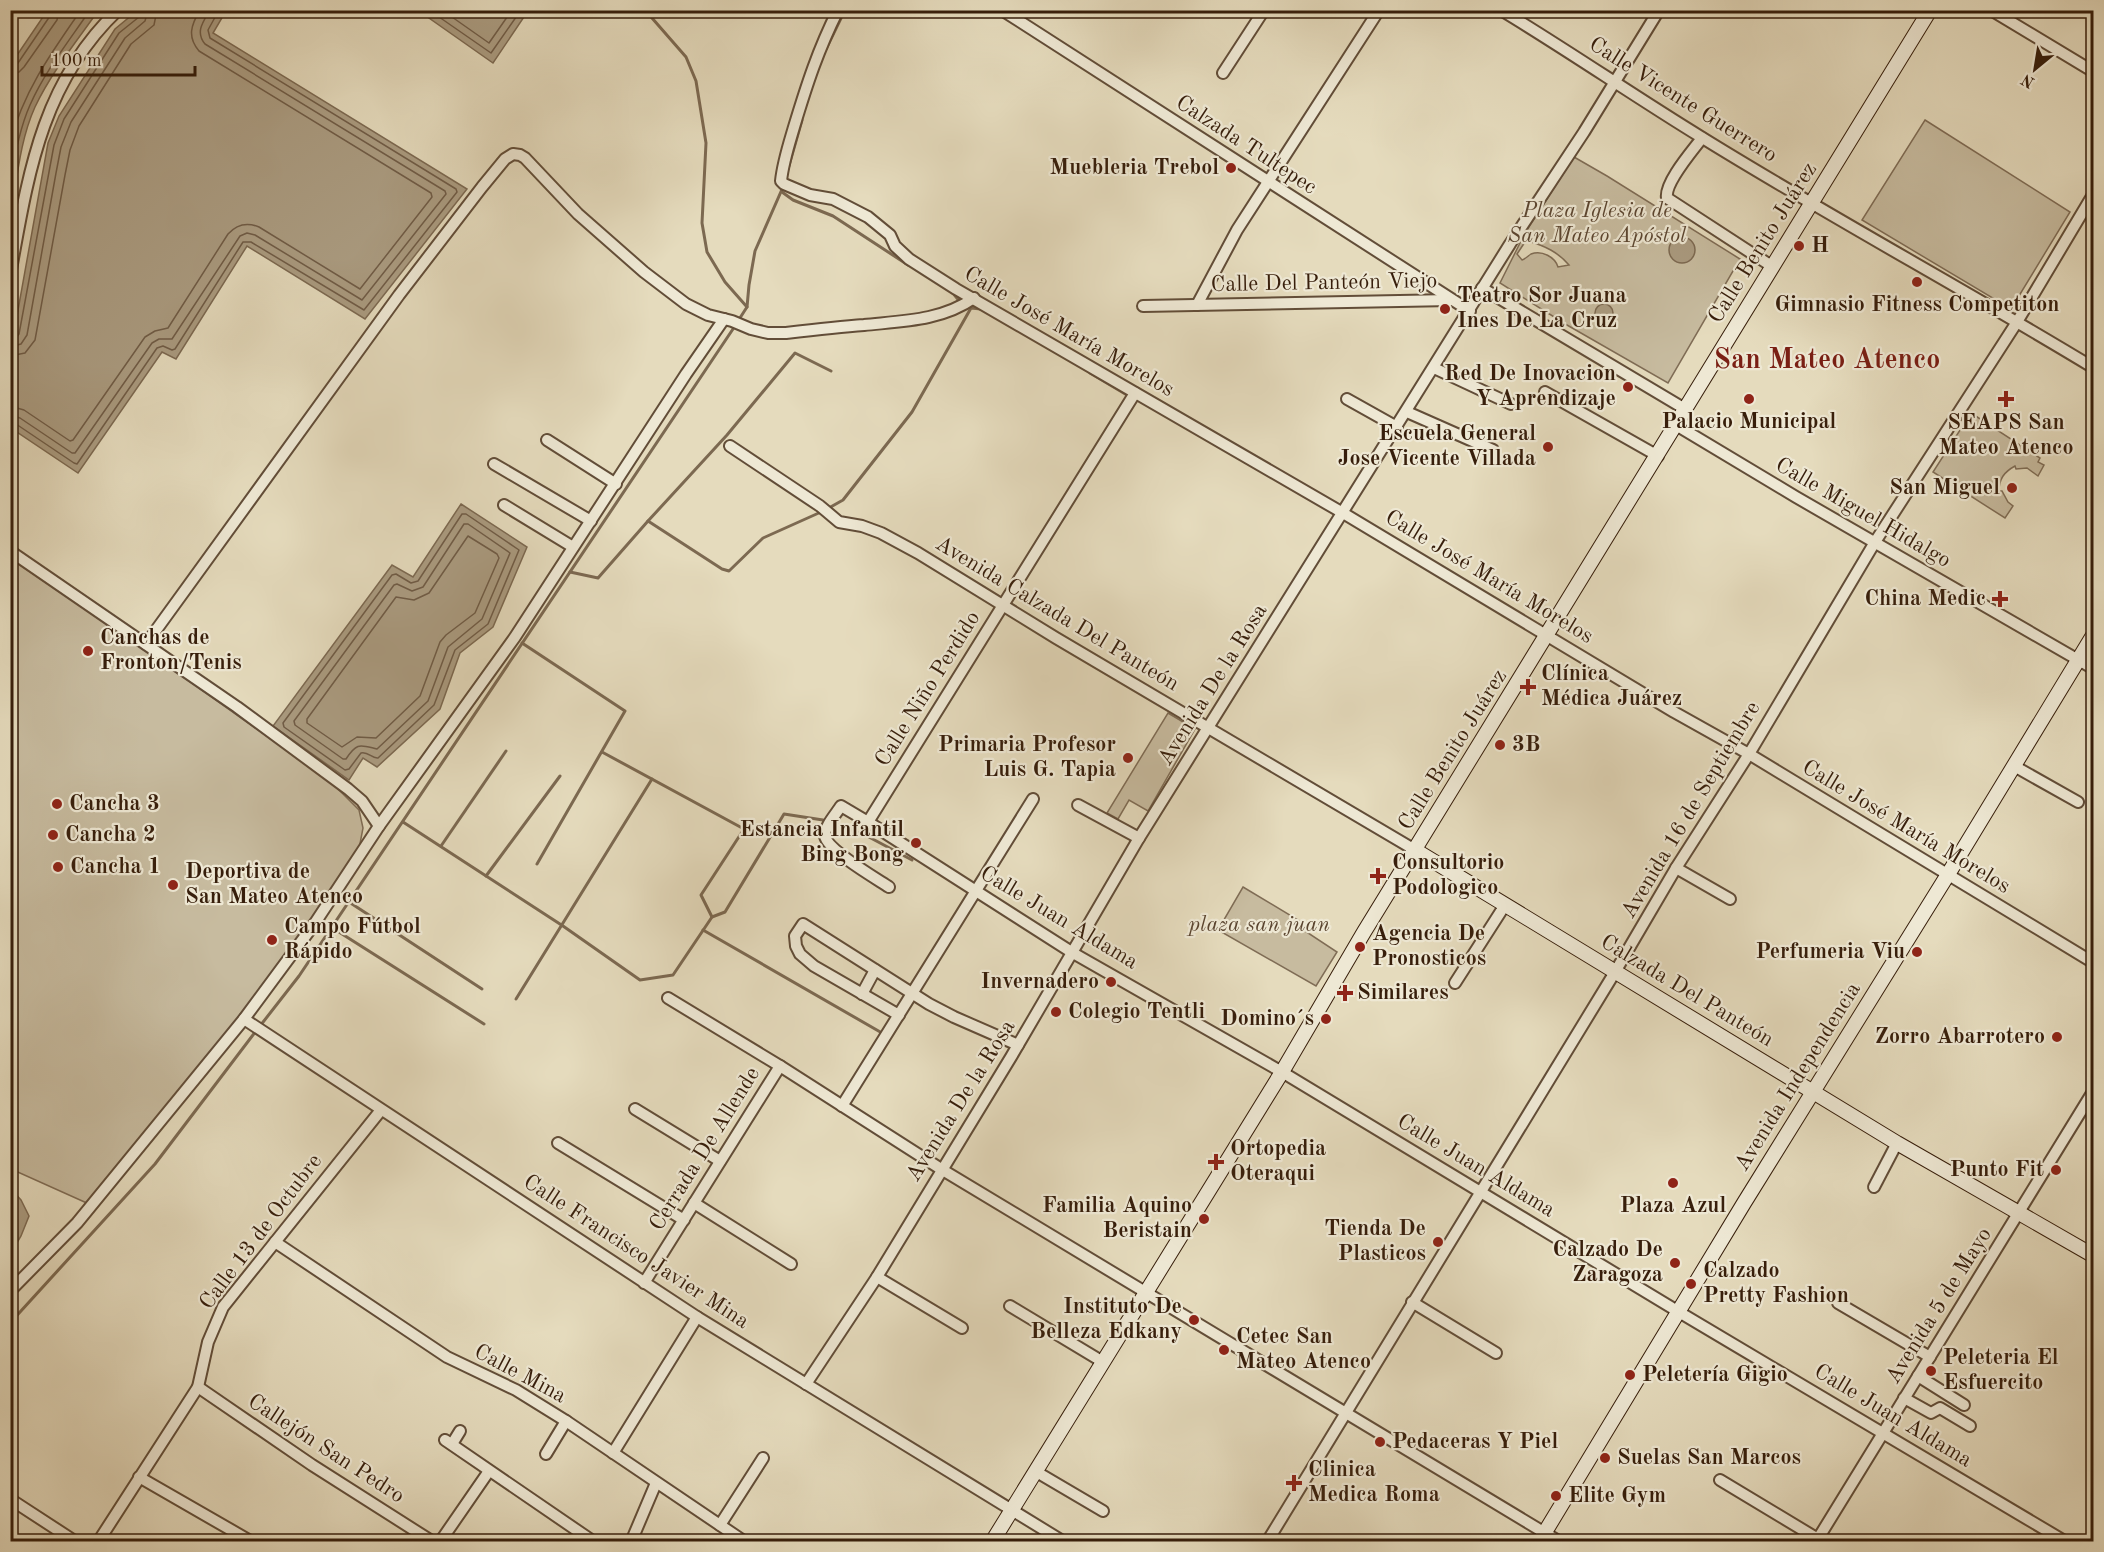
<svg xmlns="http://www.w3.org/2000/svg" width="2104" height="1552" font-family="'Old Standard TT',serif">
  <style>
    .green { fill: #c7bb9f; stroke: #7f6c55; stroke-width: 1.5; fill-rule: evenodd }
    .water { fill: #aa9b80; stroke: #7c6951; stroke-width: 1.5 }
    .lines { fill: none; stroke-linecap: round; stroke-linejoin: round }
    .shore { stroke: #705c46; stroke-width: 1.5 }
    .stream { stroke: #7c6951; stroke-width: 3 }
    .minor-casing { stroke: #624d38; stroke-width: 14 }
    .secondary-casing { stroke: #371e0b; stroke-width: 16 }
    .minor { stroke: #eee8d4; stroke-width: 10 }
    .secondary { stroke: #eee8d4; stroke-width: 14 }
    .poi-dot { fill: #8f2418; stroke: #eee8d4; stroke-width: 2 }
    .labels { text-anchor: middle; dominant-baseline: central; stroke-width: 4.5; stroke-linejoin: round; paint-order: stroke }
    .street-label { font-size: 22px; fill: #371e0b; stroke: #eee8d4 }
    .poi-label { font-size: 22px; font-weight: bold; fill: #371e0b; stroke: #eee8d4; text-anchor: start }
    .park-label { font-size: 22px; font-style: italic; fill: #5b4530; stroke: #eee8d4 }
    .district-label { font-size: 28px; font-weight: bold; fill: #7a1f14; stroke: #eee8d4 }
  </style>
  <rect width="100%" height="100%" fill="#e5dbbd"/>
  <filter id="stains"><feTurbulence type="fractalNoise" baseFrequency=".00333" numOctaves="4"/><feColorMatrix values="0 0 0 0 .2 0 0 0 0 .09 0 0 0 0 .02 0 0 0 .5 -.17"/></filter>
  <radialGradient id="worn" r=".72"><stop offset=".6" stop-color="#630" stop-opacity="0"/><stop offset="1" stop-color="#630" stop-opacity=".3"/></radialGradient>
  <g class="green">
    <path d="M1925,120L2070,212L2011,309L1862,220Z"/>
    <path d="M1574,157L1607,176L1740,259L1668,383L1567,325L1500,283L1525,233ZM1528,241C1545,246 1558,252 1569,265L1558,267C1555,257 1542,250 1531,254C1528,256 1525,259 1522,260L1517,254L1525,242Z"/>
    <path d="M1971,413L2040,458L2038,462L2044,465L2038,476L2027,468L2016,469L2015,466C2004,472 1999,479 1999,491H2002L2008,502L2013,506L2005,518L1933,472Z"/>
    <path d="M11,559L148,652L330,781L359,810L363,828L359,849L271,978L89,1204L11,1169Z"/>
    <path d="M1168,713L1195,729L1148,811L1129,800L1118,819L1107,813Z"/>
    <path d="M1243,887L1308,926L1305,931L1337,952L1316,986L1218,930Z"/>
  </g>
  <g class="water">
    <path d="M138,10L226,11L213,33L467,189L365,319L247,246L176,359L162,352L78,473L11,428V349L48,143L59,116L115,29Z"/>
    <path d="M47,11H98C76,42 51,73 35,107C20,140 17,179 11,214V64Z"/>
    <path d="M419,11H528L493,63Z"/>
    <circle cx="1682" cy="250" r="13"/>
    <circle cx="1604" cy="313" r="9"/>
    <path d="M461,504L527,547L493,627L460,653L440,709L377,767L363,758L349,780L273,726L392,565L413,577Z"/>
    <path d="M11,1189L21,1200L29,1216L21,1236L11,1253Z"/>
  </g>
  <g class="lines">
    <g class="shore">
      <path d="M429,10L491,53L521,10"/>
      <path d="M442,10L489,43L512,10"/>
      <path d="M10,66L18,63L50,16L52,10"/>
      <path d="M10,74L19,72L24,67L57,20L59,10"/>
      <path d="M10,143C23,92 51,53 81,10"/>
      <path d="M10,183C15,157 19,130 30,105C45,71 69,41 90,10"/>
      <path d="M10,339L16,338L19,334L54,145L64,119L119,33L139,17L141,10"/>
      <path d="M10,347L21,344L27,335L56,173L61,147L71,122L125,38L145,21L148,10"/>
      <path d="M10,356L25,353L35,340L65,175L70,150L79,126L131,44L154,25L157,10"/>
      <path d="M10,406L24,410L70,441L73,440L145,337L155,331L168,328L228,234C237,224 247,222 259,227L360,289L432,197L431,193L199,51C187,37 191,25 200,10"/>
      <path d="M10,415L20,418L72,453H75L152,343L159,339H172L240,236L247,233L255,235L362,300L446,194L445,191L205,44C195,32 203,22 210,10"/>
      <path d="M10,423L16,424L74,463L77,464L157,348L163,346L172,350L175,349L243,242H251L364,310L457,192L456,189L210,38L208,30L219,10"/>
      <path d="M462,514H466L519,550L488,624L455,650L434,705L378,758C372,759 368,751 361,753L349,769L345,770L284,727L283,723L392,575L396,574L411,583L418,581Z"/>
      <path d="M464,524H468L510,553L482,619L448,647L428,701L377,749C360,745 357,742 346,759H343L295,725L294,721L394,585L397,584L412,591L423,587Z"/>
      <path d="M468,536L497,554L499,558L475,613L446,635L440,642L420,696L376,738L357,737L342,747L307,723V719L396,597L414,600L429,593Z"/>
    </g>
    <g class="stream">
      <path d="M645,10L686,57L696,81L706,143L702,223L707,252L725,282L747,307"/>
      <path d="M826,49L845,10"/>
      <path d="M788,169L802,120"/>
      <path d="M782,192L793,200L833,216L908,265"/>
      <path d="M952,292L961,303"/>
      <path d="M738,321L747,307L749,285L755,251L783,187"/>
      <path d="M1090,373L1127,395"/>
      <path d="M827,509L843,500L912,412L971,308L981,309"/>
      <path d="M648,521L727,435L795,353L831,371"/>
      <path d="M570,572L598,578L648,521L722,569L729,571L763,538L821,512"/>
      <path d="M522,643L625,711L537,864"/>
      <path d="M602,752L744,829L701,895L712,917"/>
      <path d="M403,822L563,926L640,980L673,975L712,917L725,912L784,814L823,820"/>
      <path d="M838,825L867,836L912,860"/>
      <path d="M441,846L506,751"/>
      <path d="M486,876L560,776"/>
      <path d="M349,902L482,989"/>
      <path d="M331,927L484,1024"/>
      <path d="M703,930L882,1033"/>
      <path d="M516,999L652,779"/>
      <path d="M260,1026L299,976L735,326"/>
      <path d="M10,1323L155,1164L256,1031"/>
    </g>
    <defs>
      <g id="minor">
        <path d="M838,10C818,50 807,84 794,127C789,144 783,162 781,181L784,184L810,195L833,199L868,217L890,235L895,246L909,259L956,289L1343,513L1674,712L1749,754L2094,963"/>
        <path d="M1002,10L1470,311"/>
        <path d="M1501,10C1569,51 1634,96 1701,137C1830,217 1964,289 2094,368"/>
        <path d="M1991,10L2094,72"/>
        <path d="M1223,73L1264,10"/>
        <path d="M1702,138C1693,150 1664,183 1667,198L1773,267"/>
        <path d="M10,275C28,176 41,83 118,10"/>
        <path d="M1482,288L1685,409"/>
        <path d="M1197,305L1237,230L1379,10"/>
        <path d="M1143,306L1451,300"/>
        <path d="M1434,368L1511,404"/>
        <path d="M1545,392L1658,456"/>
        <path d="M1347,399L1397,427"/>
        <path d="M1407,412L1493,450"/>
        <path d="M1676,425L1796,497L2094,669"/>
        <path d="M547,440L616,484"/>
        <path d="M730,446L820,506L839,522L862,526L881,533L918,553L1056,638L1415,850"/>
        <path d="M494,464L591,521"/>
        <path d="M504,505L573,547"/>
        <path d="M10,551L237,707L348,789L362,801L379,826L315,923L244,1019L77,1223L10,1291"/>
        <path d="M146,644L399,295L482,187L505,159L513,154L520,155L525,158L578,214L644,272L686,304L708,315L732,321L751,329L768,333H786C812,330 838,327 864,325C902,321 941,321 974,298"/>
        <path d="M2014,766L2078,802"/>
        <path d="M1078,805L1139,838"/>
        <path d="M868,822L1135,393"/>
        <path d="M379,826L515,637L686,374L724,319"/>
        <path d="M1676,868L1730,899"/>
        <path d="M889,887C877,879 827,850 825,836C824,827 836,814 841,806L868,822L1073,953L1282,1072L1679,1312L2066,1542"/>
        <path d="M1455,983L1505,905"/>
        <path d="M862,994L875,970"/>
        <path d="M668,998L780,1066L941,1169L1560,1542"/>
        <path d="M899,1015L814,966L800,954L796,946L795,936L803,924L929,1004L954,1017L1018,1045"/>
        <path d="M244,1019L697,1317L1064,1542"/>
        <path d="M842,1106L1033,799"/>
        <path d="M635,1109L720,1161"/>
        <path d="M558,1143L684,1220"/>
        <path d="M1874,1187L1897,1143"/>
        <path d="M694,1203L791,1264"/>
        <path d="M275,1242L447,1357L516,1390L566,1421L745,1542"/>
        <path d="M877,1277L962,1328"/>
        <path d="M644,1283L780,1066"/>
        <path d="M1412,1302L1496,1353"/>
        <path d="M1838,1303L1930,1357"/>
        <path d="M1010,1306L1103,1362"/>
        <path d="M1918,1376L1964,1405"/>
        <path d="M806,1384L877,1277L1011,1057L1139,838L1510,244L1584,132L1659,10"/>
        <path d="M198,1387L312,1465L433,1542"/>
        <path d="M1904,1398L1931,1413L1940,1408L1970,1426"/>
        <path d="M445,1440L594,1542"/>
        <path d="M452,1444L460,1431"/>
        <path d="M613,1453L697,1317"/>
        <path d="M546,1454L566,1421"/>
        <path d="M1035,1471L1103,1511"/>
        <path d="M139,1477L252,1542"/>
        <path d="M1720,1480L1818,1539"/>
        <path d="M10,1499L76,1542"/>
        <path d="M720,1525L763,1458"/>
        <path d="M98,1542L198,1387L208,1342L223,1307L381,1110"/>
        <path d="M440,1542L489,1471"/>
        <path d="M631,1542L656,1483"/>
        <path d="M1267,1542L1615,972L1676,868L1749,754L1875,542L2017,322L2094,193"/>
        <path d="M1816,1542L2094,1090"/>
        <path d="M2091,1542L2094,1538"/>
      </g>
      <g id="secondary">
        <path d="M1415,850L1897,1143L2094,1256"/>
        <path d="M992,1542L1282,1072L1364,932L1930,10"/>
        <path d="M1539,1542L1744,1203L1947,876L2094,634"/>
      </g>
    </defs>
    <use href="#minor" class="minor-casing"/>
    <use href="#secondary" class="secondary-casing"/>
    <use href="#minor" class="minor"/>
    <use href="#secondary" class="secondary"/>
  </g>
  <g class="poi-dot">
    <circle cx="1231" cy="168" r="6"/>
    <circle cx="1799" cy="246" r="6"/>
    <circle cx="1917" cy="282" r="6"/>
    <circle cx="1445" cy="309" r="6"/>
    <circle cx="1628" cy="387" r="6"/>
    <circle cx="1749" cy="399" r="6"/>
    <path d="M2003 390h6v6h6v6h-6v6h-6v-6h-6v-6h6z"/>
    <circle cx="1548" cy="447" r="6"/>
    <circle cx="2012" cy="488" r="6"/>
    <path d="M1997 590h6v6h6v6h-6v6h-6v-6h-6v-6h6z"/>
    <circle cx="88" cy="651" r="6"/>
    <path d="M1525 678h6v6h6v6h-6v6h-6v-6h-6v-6h6z"/>
    <circle cx="1500" cy="745" r="6"/>
    <circle cx="1128" cy="758" r="6"/>
    <circle cx="57" cy="804" r="6"/>
    <circle cx="53" cy="835" r="6"/>
    <circle cx="916" cy="843" r="6"/>
    <circle cx="58" cy="867" r="6"/>
    <path d="M1375 867h6v6h6v6h-6v6h-6v-6h-6v-6h6z"/>
    <circle cx="173" cy="885" r="6"/>
    <circle cx="272" cy="940" r="6"/>
    <circle cx="1360" cy="947" r="6"/>
    <circle cx="1917" cy="952" r="6"/>
    <circle cx="1111" cy="982" r="6"/>
    <path d="M1342 984h6v6h6v6h-6v6h-6v-6h-6v-6h6z"/>
    <circle cx="1056" cy="1012" r="6"/>
    <circle cx="1326" cy="1019" r="6"/>
    <circle cx="2057" cy="1037" r="6"/>
    <path d="M1213 1153h6v6h6v6h-6v6h-6v-6h-6v-6h6z"/>
    <circle cx="2056" cy="1170" r="6"/>
    <circle cx="1673" cy="1183" r="6"/>
    <circle cx="1204" cy="1219" r="6"/>
    <circle cx="1438" cy="1242" r="6"/>
    <circle cx="1675" cy="1263" r="6"/>
    <circle cx="1691" cy="1284" r="6"/>
    <circle cx="1194" cy="1320" r="6"/>
    <circle cx="1224" cy="1350" r="6"/>
    <circle cx="1931" cy="1371" r="6"/>
    <circle cx="1630" cy="1375" r="6"/>
    <circle cx="1380" cy="1442" r="6"/>
    <circle cx="1605" cy="1458" r="6"/>
    <path d="M1291 1474h6v6h6v6h-6v6h-6v-6h-6v-6h6z"/>
    <circle cx="1556" cy="1496" r="6"/>
  </g>
  <g class="labels">
    <g class="street-label">
      <text transform="translate(1683 100) rotate(32)">Calle Vicente Guerrero</text>
      <text transform="translate(1246 145) rotate(33)">Calzada Tultepec</text>
      <text transform="translate(1763 243) rotate(-58)">Calle Benito Juárez</text>
      <text transform="translate(1324 283) rotate(-1)">Calle Del Panteón Viejo</text>
      <text transform="translate(1069 332) rotate(30)">Calle José María Morelos</text>
      <text transform="translate(1863 513) rotate(30)">Calle Miguel Hidalgo</text>
      <text transform="translate(1489 577) rotate(31)">Calle José María Morelos</text>
      <text transform="translate(1057 614) rotate(31)">Avenida Calzada Del Panteón</text>
      <text transform="translate(1213 685) rotate(-58)">Avenida De la Rosa</text>
      <text transform="translate(928 689) rotate(-58)">Calle Niño Perdido</text>
      <text transform="translate(1453 750) rotate(-58)">Calle Benito Juárez</text>
      <text transform="translate(1691 810) rotate(-59)">Avenida 16 de Septiembre</text>
      <text transform="translate(1906 827) rotate(31)">Calle José María Morelos</text>
      <text transform="translate(1059 918) rotate(31)">Calle Juan Aldama</text>
      <text transform="translate(1687 991) rotate(31)">Calzada Del Panteón</text>
      <text transform="translate(1798 1077) rotate(-58)">Avenida Independencia</text>
      <text transform="translate(961 1101) rotate(-58)">Avenida De la Rosa</text>
      <text transform="translate(705 1149) rotate(-58)">Cerrada De Allende</text>
      <text transform="translate(1476 1166) rotate(31)">Calle Juan Aldama</text>
      <text transform="translate(261 1232) rotate(-53)">Calle 13 de Octubre</text>
      <text transform="translate(636 1252) rotate(33)">Calle Francisco Javier Mina</text>
      <text transform="translate(1939 1306) rotate(-58)">Avenida 5 de Mayo</text>
      <text transform="translate(520 1374) rotate(28)">Calle Mina</text>
      <text transform="translate(1893 1416) rotate(31)">Calle Juan Aldama</text>
      <text transform="translate(326 1449) rotate(33)">Callejón San Pedro</text>
    </g>
    <g class="poi-label">
      <text x="1219" y="168" text-anchor="end">Muebleria Trebol</text>
      <text x="1811" y="246">H</text>
      <text x="1457" y="296">Teatro Sor Juana<tspan x="1457" dy="25">Ines De La Cruz</tspan></text>
      <text x="1917" y="305" text-anchor="middle">Gimnasio Fitness Competiton</text>
      <text x="1616" y="374" text-anchor="end">Red De Inovacion<tspan x="1616" dy="25">Y Aprendizaje</tspan></text>
      <text x="1749" y="422" text-anchor="middle">Palacio Municipal</text>
      <text x="2006" y="423" text-anchor="middle">SEAPS San<tspan x="2006" dy="25">Mateo Atenco</tspan></text>
      <text x="1536" y="434" text-anchor="end">Escuela General<tspan x="1536" dy="25">Jose Vicente Villada</tspan></text>
      <text x="2000" y="488" text-anchor="end">San Miguel</text>
      <text x="1986" y="599" text-anchor="end">China Medic</text>
      <text x="100" y="638">Canchas de<tspan x="100" dy="25">Fronton/Tenis</tspan></text>
      <text x="1541" y="674">Clínica<tspan x="1541" dy="25">Médica Juárez</tspan></text>
      <text x="1116" y="745" text-anchor="end">Primaria Profesor<tspan x="1116" dy="25">Luis G. Tapia</tspan></text>
      <text x="1512" y="745">3B</text>
      <text x="69" y="804">Cancha 3</text>
      <text x="904" y="830" text-anchor="end">Estancia Infantil<tspan x="904" dy="25">Bing Bong</tspan></text>
      <text x="65" y="835">Cancha 2</text>
      <text x="1392" y="863">Consultorio<tspan x="1392" dy="25">Podologico</tspan></text>
      <text x="70" y="867">Cancha 1</text>
      <text x="185" y="872">Deportiva de<tspan x="185" dy="25">San Mateo Atenco</tspan></text>
      <text x="284" y="927">Campo Fútbol<tspan x="284" dy="25">Rápido</tspan></text>
      <text x="1372" y="934">Agencia De<tspan x="1372" dy="25">Pronosticos</tspan></text>
      <text x="1905" y="952" text-anchor="end">Perfumeria Viu</text>
      <text x="1099" y="982" text-anchor="end">Invernadero</text>
      <text x="1357" y="993">Similares</text>
      <text x="1068" y="1012">Colegio Tentli</text>
      <text x="1314" y="1019" text-anchor="end">Domino´s</text>
      <text x="2045" y="1037" text-anchor="end">Zorro Abarrotero</text>
      <text x="1230" y="1149">Ortopedia<tspan x="1230" dy="25">Oteraqui</tspan></text>
      <text x="2044" y="1170" text-anchor="end">Punto Fit</text>
      <text x="1192" y="1206" text-anchor="end">Familia Aquino<tspan x="1192" dy="25">Beristain</tspan></text>
      <text x="1673" y="1206" text-anchor="middle">Plaza Azul</text>
      <text x="1426" y="1229" text-anchor="end">Tienda De<tspan x="1426" dy="25">Plasticos</tspan></text>
      <text x="1663" y="1250" text-anchor="end">Calzado De<tspan x="1663" dy="25">Zaragoza</tspan></text>
      <text x="1703" y="1271">Calzado<tspan x="1703" dy="25">Pretty Fashion</tspan></text>
      <text x="1182" y="1307" text-anchor="end">Instituto De<tspan x="1182" dy="25">Belleza Edkany</tspan></text>
      <text x="1236" y="1337">Cetec San<tspan x="1236" dy="25">Mateo Atenco</tspan></text>
      <text x="1943" y="1358">Peleteria El<tspan x="1943" dy="25">Esfuercito</tspan></text>
      <text x="1642" y="1375">Peletería Gigio</text>
      <text x="1392" y="1442">Pedaceras Y Piel</text>
      <text x="1617" y="1458">Suelas San Marcos</text>
      <text x="1308" y="1470">Clinica<tspan x="1308" dy="25">Medica Roma</tspan></text>
      <text x="1568" y="1496">Elite Gym</text>
    </g>
    <g class="park-label">
      <text x="1597" y="211">Plaza Iglesia de<tspan x="1597" dy="25">San Mateo Apóstol</tspan></text>
      <text x="1259" y="925">plaza san juan</text>
    </g>
    <g class="district-label">
      <text x="1827" y="361">San Mateo Atenco</text>
    </g>
  </g>
  <rect width="2104" height="1552" fill="none" stroke="#e5dbbd" stroke-width="36"/>
  <rect x="12" y="12" width="2080" height="1528" fill="none" stroke="#371e0b" stroke-width="3"/>
  <rect x="18" y="18" width="2068" height="1516" fill="none" stroke="#371e0b" stroke-width="1.5"/>
  <g transform="translate(2035 69) rotate(210)" stroke="#eee8d4" stroke-width="4.5" paint-order="stroke">
  <path d="M0-4.5L10 22L0 15L-10 22Z" fill="#371e0b"/>
  <text y="-9" font-size="16" font-weight="bold" text-anchor="middle" fill="#371e0b">N</text>
  </g>
  <path d="M42 66v9h153v-9" fill="none" stroke="#371e0b" stroke-width="3"/>
  <text x="51" y="66" font-size="18" fill="#371e0b" stroke="#eee8d4" stroke-width="4.5" paint-order="stroke">100 m</text>
  <rect width="100%" height="100%" filter="url(#stains)"/>
  <rect width="100%" height="100%" fill="url(#worn)"/>
</svg>
